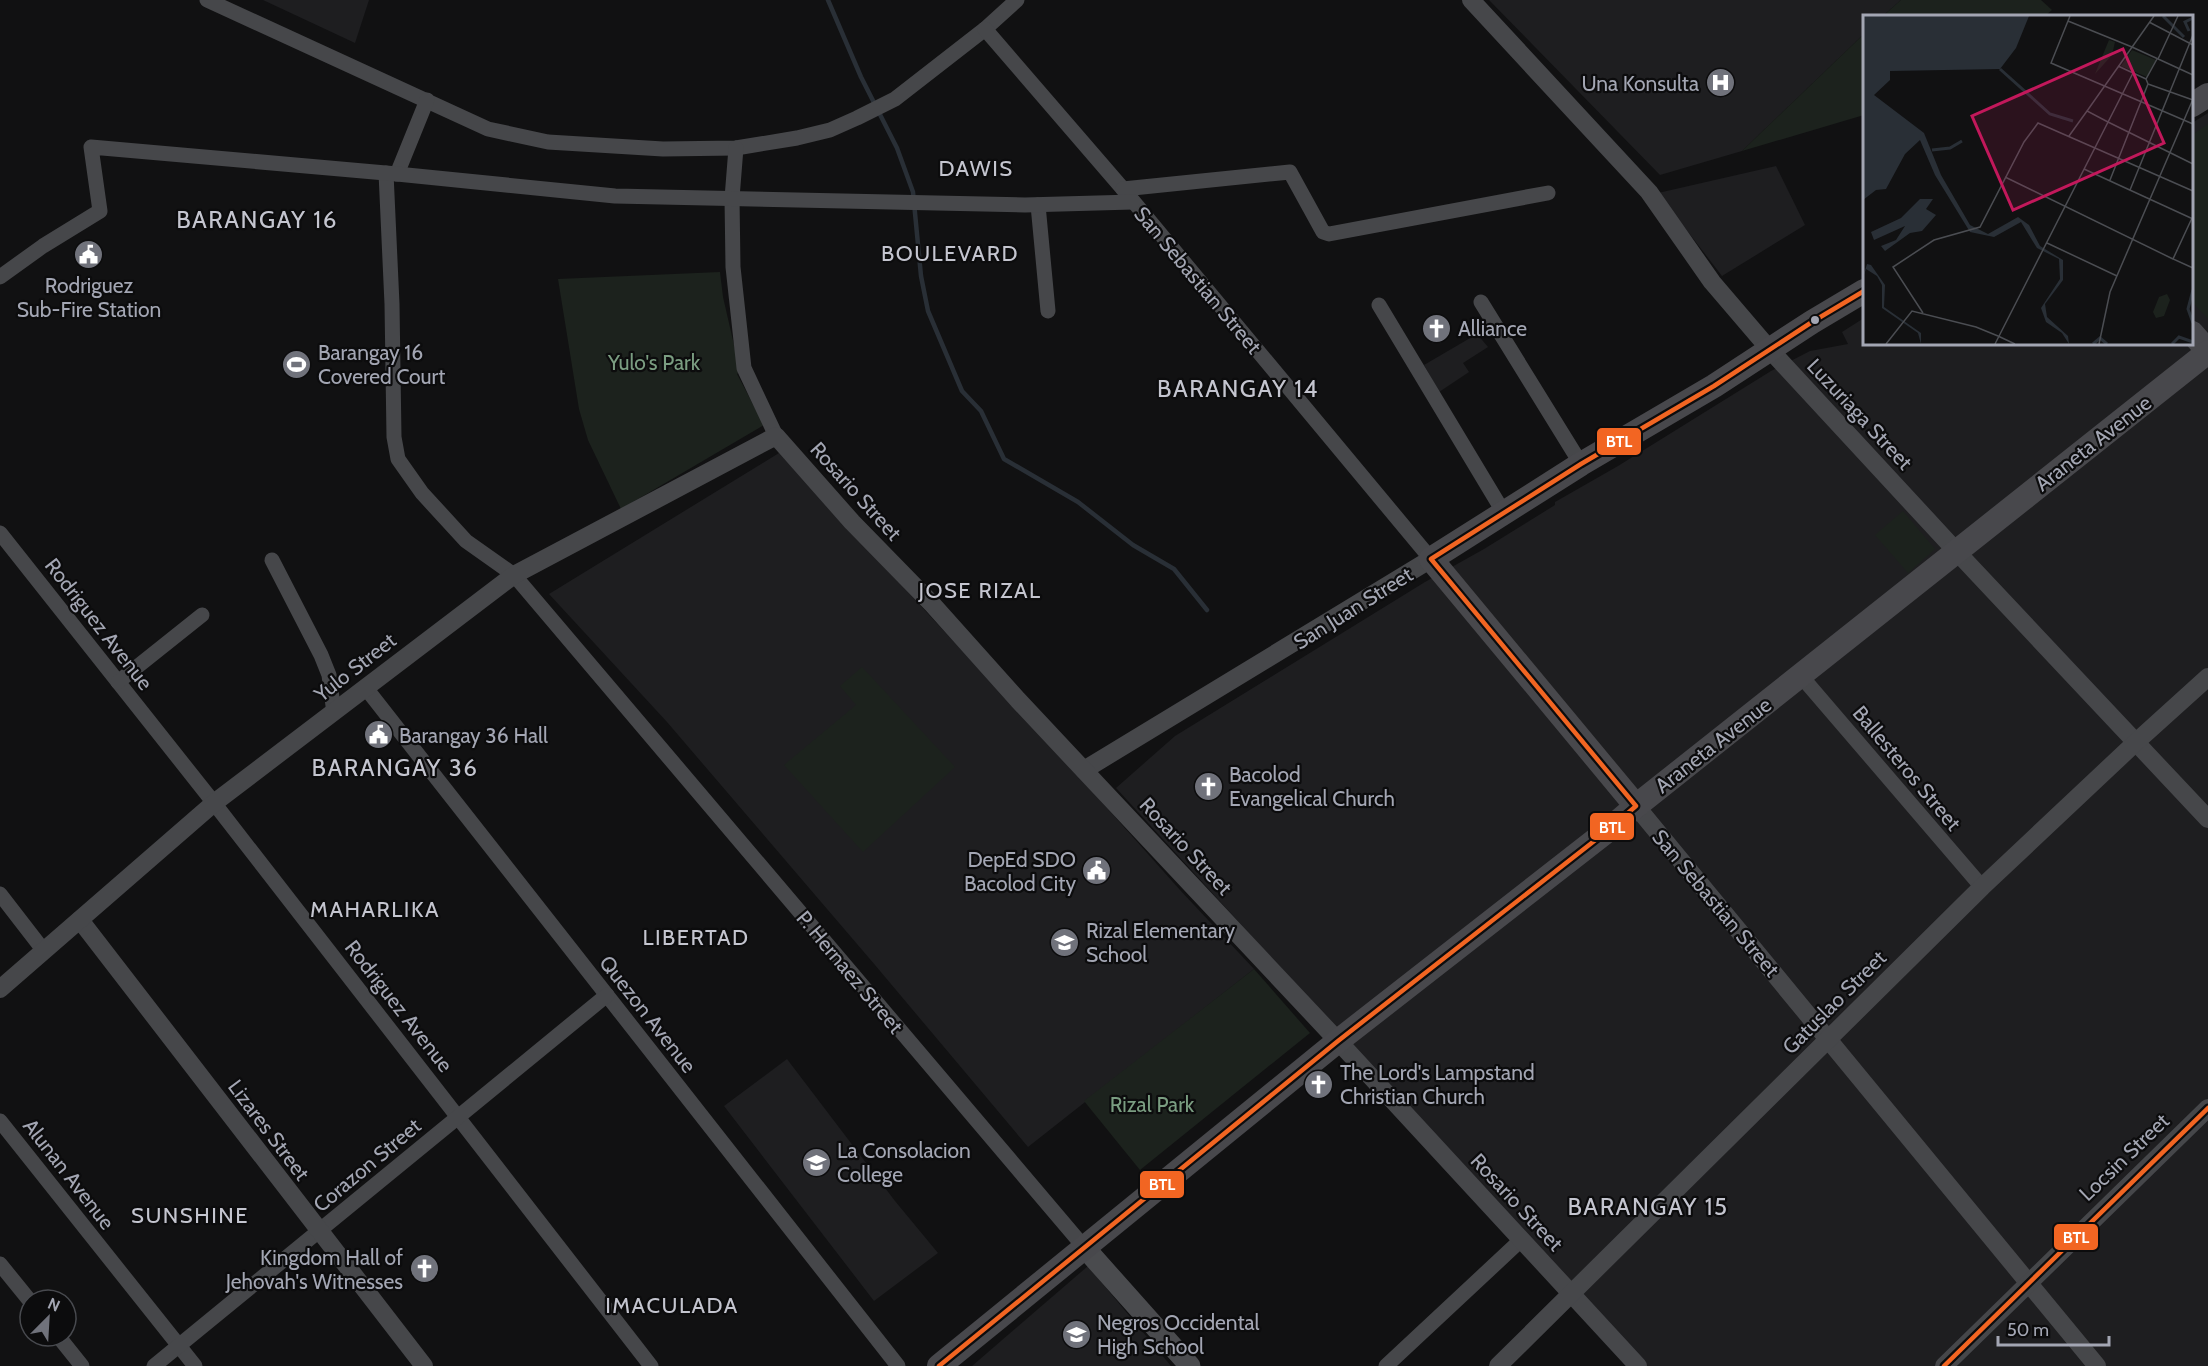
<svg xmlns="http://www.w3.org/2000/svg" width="2208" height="1366" font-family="Cabin,sans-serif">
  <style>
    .built { fill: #1e1e20 }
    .green { fill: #1c221d }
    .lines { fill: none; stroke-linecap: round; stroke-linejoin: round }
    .stream { stroke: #292f36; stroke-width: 4.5 }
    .minor { stroke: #46474a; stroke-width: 15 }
    .tertiary { stroke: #46474a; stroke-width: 18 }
    .secondary { stroke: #4a4b4e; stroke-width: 21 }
    .primary { stroke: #48484c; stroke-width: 24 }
    .bus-1-casing { stroke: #0c0c0d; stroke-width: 9 }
    .bus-1 { stroke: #f26522; stroke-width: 4.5 }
    .bus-dot { fill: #a3a6b3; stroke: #0c0c0d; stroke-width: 2 }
    .labels { text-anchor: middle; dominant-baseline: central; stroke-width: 4.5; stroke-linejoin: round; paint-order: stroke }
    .poi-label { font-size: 21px; fill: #a3a6b3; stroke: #0c0c0d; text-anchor: start }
    .street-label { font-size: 21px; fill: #a3a6b3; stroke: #0c0c0d }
    .park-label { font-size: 21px; fill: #7a9d81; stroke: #0c0c0d }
    .neighbourhood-label { font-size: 22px; letter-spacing: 1.5px; fill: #c4c5cf; stroke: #0c0c0d }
    .quarter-label { font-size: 24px; letter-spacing: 1.5px; fill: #c4c5cf; stroke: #0c0c0d }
    .inset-river { fill: none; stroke: #292f36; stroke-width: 3 }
    .inset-road { fill: none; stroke: #4b4d52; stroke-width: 1.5 }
    .view { fill: #c2185b; fill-opacity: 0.15; stroke: #c2185b; stroke-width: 3 }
    .inset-edge { fill: none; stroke: #a3a6b3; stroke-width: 3 }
    .line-badge { stroke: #0c0c0d; stroke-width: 2 }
    .badge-label { font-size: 16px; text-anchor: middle; font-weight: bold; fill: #fff }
  </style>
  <rect width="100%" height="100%" fill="#111112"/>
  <g class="built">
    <path d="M263,0H369L355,43Z"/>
    <path d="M1489,0H1901L1883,16H1864V34L1742,151L1660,175Z"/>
    <path d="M2208,113V1366H1646L1116,788L1175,736L1425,582L1484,549L1555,505V502L1618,466L1771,371L1810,351L1848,344L1842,332L1864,318V344H2192V123Z"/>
    <path d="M1776,166L1805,225L1722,276L1658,193Z"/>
    <path d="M1477,334L1488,347L1463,363L1469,372L1439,392L1424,365Z"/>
    <path d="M779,453L1083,781L1180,890L1254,969L1028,1147L875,965L667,722L549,594Z"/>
    <path d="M787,1059L895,1201L938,1253L874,1301L724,1106Z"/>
    <path d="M1088,1266L1171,1366H972Z"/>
  </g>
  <g class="green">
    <path d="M1901,0H2041L2052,10L2045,16H1883Z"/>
    <path d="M1864,34V115L1742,151Z"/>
    <path d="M2208,124V319L2195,305L2192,304V135Z"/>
    <path d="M720,272L723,297L740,371L737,374L764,425L621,509L588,440L579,409L558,279Z"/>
    <path d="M1903,511L1935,549L1908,573L1875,535Z"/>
    <path d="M862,667L955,767L863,852L784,765L856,705L840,686Z"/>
    <path d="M1254,969L1310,1033L1140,1170L1084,1101Z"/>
  </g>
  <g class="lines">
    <path class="stream" d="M828,0L861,77L897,148L913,192L921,276L928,311L962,391L981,411L1004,459L1078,502L1133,545L1174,569L1207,610"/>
    <g class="minor">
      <path d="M207,0L488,129L548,142L663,149L736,148L797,138L830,130L857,118L895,99L985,29L1017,0"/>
      <path d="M985,29L1123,189L1431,559"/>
      <path d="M736,148L732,198L733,267L744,368L776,436"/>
      <path d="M386,173L392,304L394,437L398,459L422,493L466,541L514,575L1084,1247"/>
      <path d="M397,174L427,100"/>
      <path d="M1123,189L1290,172L1323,232L1329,234L1548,193"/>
      <path d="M1038,205L1048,311"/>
      <path d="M0,277L43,246L100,211L91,147L397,174L615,196L1025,205L1133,202"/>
      <path d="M1481,302L1581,464"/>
      <path d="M1379,305L1504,513"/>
      <path d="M0,533L214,803L651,1366"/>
      <path d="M272,560L321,655L329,675L334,713"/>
      <path d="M1801,676L1982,887"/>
      <path d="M118,682L202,615"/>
      <path d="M365,687L898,1366"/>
      <path d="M0,894L44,951"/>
      <path d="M0,1121L195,1366"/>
      <path d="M0,1264L30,1301"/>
      <path d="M58,1336L82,1366"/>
      <path d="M154,1366L607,995"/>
      <path d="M1386,1366L1521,1240"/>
    </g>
    <g class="tertiary">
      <path d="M1471,0L1649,192L1712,282L1771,351L1957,552L2208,819"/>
      <path d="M1084,770L1431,559"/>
      <path d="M1636,806L2097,1366"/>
      <path d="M80,920L424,1366"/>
      <path d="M0,989L214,803L514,575L776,436L852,522L933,605L1018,700L1338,1041L1638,1366"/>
      <path d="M1498,1366L1982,887L2135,743L2208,677"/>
      <path d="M1944,1366L2208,1108"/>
    </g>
    <path class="secondary" d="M1084,1247L1190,1366"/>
    <g class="primary">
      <path d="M2192,105L2208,95"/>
      <path d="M2192,333L2208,351"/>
      <path d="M1636,806L1431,559L1581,464L1714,386L1812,322L1864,291"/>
      <path d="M939,1366L1338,1041L1607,831L1636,806L2208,352"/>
    </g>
    <defs>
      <g id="bus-1">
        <path d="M939,1366L1338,1041L1607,831L1636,806L1431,559L1581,464L1714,386L1812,322L1864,291"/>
        <path d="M1944,1366L2208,1108"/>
      </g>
    </defs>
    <use href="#bus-1" class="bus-1-casing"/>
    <use href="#bus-1" class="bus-1"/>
  </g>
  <defs>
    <symbol id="hospital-disc" viewBox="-11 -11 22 22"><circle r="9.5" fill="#70727b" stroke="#0c0c0d"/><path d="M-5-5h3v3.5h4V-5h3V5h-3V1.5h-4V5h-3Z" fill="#fff"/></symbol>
    <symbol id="civic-disc" viewBox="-11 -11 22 22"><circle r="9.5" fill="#70727b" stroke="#0c0c0d"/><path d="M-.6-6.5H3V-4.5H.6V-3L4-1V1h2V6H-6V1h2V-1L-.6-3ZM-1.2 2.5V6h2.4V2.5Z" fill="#fff"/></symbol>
    <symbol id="church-disc" viewBox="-11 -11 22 22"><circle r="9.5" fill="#70727b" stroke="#0c0c0d"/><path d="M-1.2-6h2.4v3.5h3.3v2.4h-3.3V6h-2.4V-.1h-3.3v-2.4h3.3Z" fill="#fff"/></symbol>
    <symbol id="stadium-disc" viewBox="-11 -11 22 22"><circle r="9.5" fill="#70727b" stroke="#0c0c0d"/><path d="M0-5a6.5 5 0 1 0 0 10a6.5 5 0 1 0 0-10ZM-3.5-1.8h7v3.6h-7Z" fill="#fff"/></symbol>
    <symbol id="school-disc" viewBox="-11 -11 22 22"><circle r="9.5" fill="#70727b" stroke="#0c0c0d"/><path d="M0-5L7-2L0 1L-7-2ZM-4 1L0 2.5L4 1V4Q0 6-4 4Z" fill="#fff"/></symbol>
    <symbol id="university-disc" viewBox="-11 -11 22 22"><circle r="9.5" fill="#70727b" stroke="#0c0c0d"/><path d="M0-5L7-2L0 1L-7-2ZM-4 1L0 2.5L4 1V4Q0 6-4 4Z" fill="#fff"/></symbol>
  </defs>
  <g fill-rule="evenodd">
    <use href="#hospital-disc" x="1704" y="66" width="33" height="33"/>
    <use href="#civic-disc" x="72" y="238" width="33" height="33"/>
    <use href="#church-disc" x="1420" y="312" width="33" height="33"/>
    <use href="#stadium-disc" x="280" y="348" width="33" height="33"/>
    <use href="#civic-disc" x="362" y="718" width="33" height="33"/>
    <use href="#church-disc" x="1192" y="770" width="33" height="33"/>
    <use href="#civic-disc" x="1080" y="854" width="33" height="33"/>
    <use href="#school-disc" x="1048" y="926" width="33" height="33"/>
    <use href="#church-disc" x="1302" y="1068" width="33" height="33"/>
    <use href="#university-disc" x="800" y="1146" width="33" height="33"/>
    <use href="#church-disc" x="408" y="1252" width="33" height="33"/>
    <use href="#school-disc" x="1060" y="1318" width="33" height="33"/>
  </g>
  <circle class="bus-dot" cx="1815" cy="320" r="5"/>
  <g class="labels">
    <g class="poi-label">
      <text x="1699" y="83" text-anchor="end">Una Konsulta</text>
      <text x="89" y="285" text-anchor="middle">Rodriguez<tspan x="89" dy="24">Sub-Fire Station</tspan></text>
      <text x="1458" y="328">Alliance</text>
      <text x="318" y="352">Barangay 16<tspan x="318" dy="24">Covered Court</tspan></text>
      <text x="399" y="735">Barangay 36 Hall</text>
      <text x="1229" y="774">Bacolod<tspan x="1229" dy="24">Evangelical Church</tspan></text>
      <text x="1076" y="859" text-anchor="end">DepEd SDO<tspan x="1076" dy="24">Bacolod City</tspan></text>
      <text x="1086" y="930">Rizal Elementary<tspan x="1086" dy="24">School</tspan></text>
      <text x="1340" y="1072">The Lord's Lampstand<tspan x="1340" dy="24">Christian Church</tspan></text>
      <text x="837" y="1150">La Consolacion<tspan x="837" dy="24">College</tspan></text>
      <text x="403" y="1257" text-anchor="end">Kingdom Hall of<tspan x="403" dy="24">Jehovah's Witnesses</tspan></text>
      <text x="1097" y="1322">Negros Occidental<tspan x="1097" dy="24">High School</tspan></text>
    </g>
    <g class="street-label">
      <text transform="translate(1198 280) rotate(50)">San Sebastian Street</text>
      <text transform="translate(1860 414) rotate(47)">Luzuriaga Street</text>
      <text transform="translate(2093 443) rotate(-38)">Araneta Avenue</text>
      <text transform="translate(856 491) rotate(48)">Rosario Street</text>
      <text transform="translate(1353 608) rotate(-32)">San Juan Street</text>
      <text transform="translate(99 624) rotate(52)">Rodriguez Avenue</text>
      <text transform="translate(355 667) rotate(-38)">Yulo Street</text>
      <text transform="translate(1713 745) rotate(-38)">Araneta Avenue</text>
      <text transform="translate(1907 768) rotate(50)">Ballesteros Street</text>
      <text transform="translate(1186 846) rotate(47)">Rosario Street</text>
      <text transform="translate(1716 903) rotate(50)">San Sebastian Street</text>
      <text transform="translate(850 972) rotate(50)">P. Hernaez Street</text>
      <text transform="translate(1834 1002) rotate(-45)">Gatuslao Street</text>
      <text transform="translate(399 1006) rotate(52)">Rodriguez Avenue</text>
      <text transform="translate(648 1014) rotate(52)">Quezon Avenue</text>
      <text transform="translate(269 1130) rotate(53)">Lizares Street</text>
      <text transform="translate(2124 1157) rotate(-44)">Locsin Street</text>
      <text transform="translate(367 1165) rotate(-40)">Corazon Street</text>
      <text transform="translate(69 1174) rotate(52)">Alunan Avenue</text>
      <text transform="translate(1517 1202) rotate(47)">Rosario Street</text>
    </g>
    <g class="park-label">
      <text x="654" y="362">Yulo's Park</text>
      <text x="1152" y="1104">Rizal Park</text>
    </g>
    <g class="neighbourhood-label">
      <text x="976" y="168">DAWIS</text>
      <text x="950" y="253">BOULEVARD</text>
      <text x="980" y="590">JOSE RIZAL</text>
      <text x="375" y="909">MAHARLIKA</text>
      <text x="696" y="937">LIBERTAD</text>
      <text x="190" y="1215">SUNSHINE</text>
      <text x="672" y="1305">IMACULADA</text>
    </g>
    <g class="quarter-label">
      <text x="257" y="219">BARANGAY 16</text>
      <text x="1238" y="388">BARANGAY 14</text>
      <text x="395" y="767">BARANGAY 36</text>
      <text x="1648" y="1206">BARANGAY 15</text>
    </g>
  </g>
  <g transform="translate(1863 15)">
    <rect width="330" height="330" fill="#111112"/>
    <path d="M246,25L252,27L249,40L232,59ZM269,35L293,45L284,62L258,51ZM304,279L307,285L301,301L293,303L290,297L296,282Z" fill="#1c221d"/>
    <path d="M0,1H166L153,33L137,54L27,56V65L11,80L61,118L78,160L107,210L125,219L155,202L166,210L177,231L200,245V265L182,289L184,302L205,321L206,329L199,318L183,307L178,293L197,264L196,244L174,233L158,207L131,222L107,217L72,160L57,125L42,139L23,174L13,175L0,185ZM57,184H70L63,194L73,200L59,216L47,218L22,236L18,231L33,225L42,211L11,225L8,217L38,203ZM4,249L8,250L22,270L21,292L58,318V329L55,318L19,293V270L14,261L3,254L0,262Z" fill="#292f36"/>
    <path class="inset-river" d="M300,1L321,22M326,16L322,7L330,3M137,54L187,99L210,106M69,135L87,133L99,126M330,275L325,294L330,308M230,329L237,323L244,329M309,329L316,322L330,327"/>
    <path class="inset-road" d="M207,1L188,48L330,109M205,6L269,32M286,7L330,30M269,32L330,60M295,44L315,1M255,51L283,64L294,44M285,69L330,85M245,107L330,149M245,107L224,96L291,1M206,121L224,96M221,154L330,204M142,162L310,244M247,165L285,69L283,64M267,175L330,20M329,203L310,244L330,253M184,228L254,261M60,298L30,252L71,225L117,212L161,127L175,108L330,176M135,321L152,329M23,329L49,296L113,312L135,321M132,329L270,58M236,329L247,277L330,84"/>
    <path class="view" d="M260,34L301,128L150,195L109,101Z"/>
    <rect width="330" height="330" class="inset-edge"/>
  </g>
  <g class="line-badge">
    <rect x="1596" y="427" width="46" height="29" rx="6" fill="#f26522"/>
    <rect x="1589" y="812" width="46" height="29" rx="6" fill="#f26522"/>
    <rect x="1139" y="1170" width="46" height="29" rx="6" fill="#f26522"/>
    <rect x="2053" y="1223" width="46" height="28" rx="6" fill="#f26522"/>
  </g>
  <g class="badge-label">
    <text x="1619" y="447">BTL</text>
    <text x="1612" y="833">BTL</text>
    <text x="1162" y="1190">BTL</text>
    <text x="2076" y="1243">BTL</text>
  </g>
  <g transform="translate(48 1318) rotate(24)"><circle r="28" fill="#0c0c0d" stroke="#484a4f" stroke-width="1.5"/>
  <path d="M0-4.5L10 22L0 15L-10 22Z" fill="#70727b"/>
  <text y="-9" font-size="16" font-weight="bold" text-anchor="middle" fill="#a3a6b3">N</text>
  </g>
  <path d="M1998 1336v9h111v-9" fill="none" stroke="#a3a6b3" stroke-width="3"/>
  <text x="2007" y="1336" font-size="18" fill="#a3a6b3" stroke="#0c0c0d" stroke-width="4.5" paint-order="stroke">50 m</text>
</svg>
